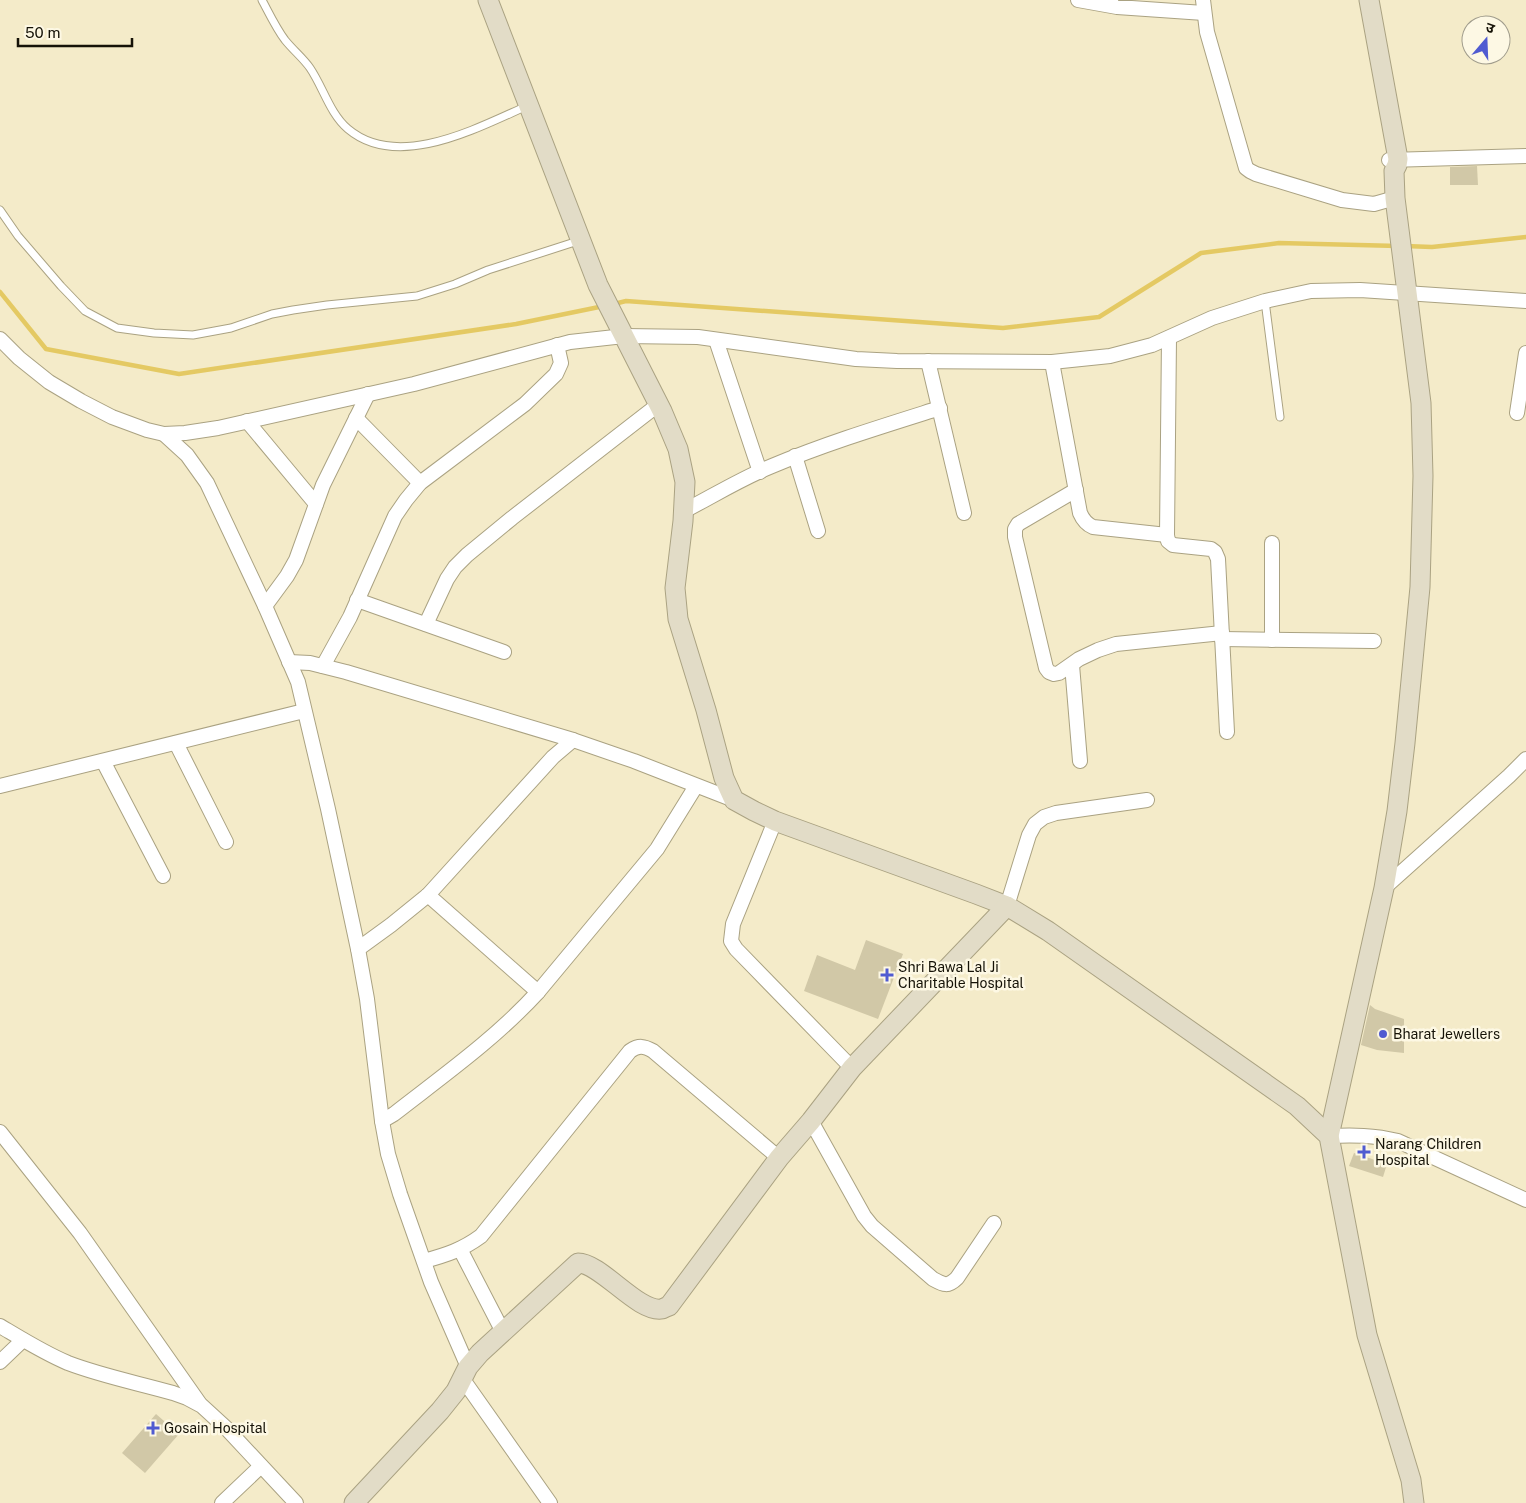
<svg xmlns="http://www.w3.org/2000/svg" width="1526" height="1503" font-family="'Public Sans','Noto Sans Devanagari',sans-serif">
  <style>
    .lines { fill: none; stroke-linecap: round; stroke-linejoin: round }
    .stream { stroke: #e4c963; stroke-width: 4.5 }
    .building { fill: #d1c8a7 }
    .lane-casing { stroke: #aaa282; stroke-width: 9 }
    .street-casing { stroke: #aaa282; stroke-width: 16 }
    .secondary-casing { stroke: #aaa282; stroke-width: 21 }
    .lane { stroke: #fff; stroke-width: 7 }
    .street { stroke: #fff; stroke-width: 14 }
    .secondary { stroke: #e2dcc7; stroke-width: 19 }
    .poi-dot { fill: #505bd1; stroke: #fdf8e4; stroke-width: 2 }
    .labels { text-anchor: middle; dominant-baseline: central; stroke-width: 5; stroke-linejoin: round; paint-order: stroke }
    .poi-label { font-size: 14px; fill: #151207; stroke: #fdf8e4; text-anchor: start }
  </style>
  <rect width="100%" height="100%" fill="#f4ebc9"/>
  <g class="lines">
    <g class="stream">
      <path d="M1405,246L1432,247L1526,237"/>
      <path d="M0,292L46,349L179,374L516,324L604,306"/>
      <path d="M614,304L626,301L1003,328L1099,317L1201,253L1279,243L1398,246"/>
    </g>
  </g>
  <g class="building">
    <path d="M1477,166L1478,185H1450V167Z"/>
    <path d="M866,940L903,954L878,1019L804,991L817,955L855,970Z"/>
    <path d="M1370,1005L1375,1009L1404,1019V1053L1377,1050L1361,1045Z"/>
    <path d="M1354,1153L1387,1164L1383,1177L1349,1166Z"/>
    <path d="M156,1414L179,1434L145,1473L122,1453Z"/>
  </g>
  <g class="lines">
    <defs>
      <g id="lane">
        <path d="M262,0C269,13 276,28 285,40C293,50 303,58 310,68C323,87 330,114 348,129C398,171 477,128 527,106"/>
        <path d="M0,210L18,236L61,286L85,311L117,328L154,333L193,335L231,328L272,314L293,310L327,305L417,296L455,284L488,270L581,240"/>
        <path d="M1265,301L1280,417"/>
      </g>
      <g id="street">
        <path d="M1078,0L1117,7L1204,13"/>
        <path d="M1203,0L1207,32L1246,168L1250,171L1256,174L1342,200L1374,204L1395,198"/>
        <path d="M1389,160L1526,156"/>
        <path d="M1169,338L1167,535L1168,541L1173,545L1211,549L1215,552L1218,559L1227,732"/>
        <path d="M0,339L19,358L49,382L81,401L112,417L147,430L164,434L185,433L218,428L414,384L570,342L624,336L698,337L856,359L897,361L1052,362L1110,356L1152,345L1212,318L1265,301L1311,291L1360,290L1526,301"/>
        <path d="M716,340L760,472"/>
        <path d="M928,361L964,513"/>
        <path d="M1052,362L1080,513C1083,520 1086,524 1093,527L1167,535"/>
        <path d="M1517,413L1526,353"/>
        <path d="M356,418L420,483"/>
        <path d="M247,421L316,504"/>
        <path d="M164,434L187,455L207,483L265,606L298,682L328,809L358,949L367,999L382,1121L388,1154L400,1194L431,1282L468,1367"/>
        <path d="M795,456L818,531"/>
        <path d="M1076,490L1018,524L1015,529V537L1046,668L1049,672L1054,674L1059,673L1079,659L1098,650L1116,644L1222,633"/>
        <path d="M684,511C713,496 742,478 772,466C827,443 883,426 940,408"/>
        <path d="M1272,543V640"/>
        <path d="M357,600L504,652"/>
        <path d="M265,606L287,576L296,560L323,485L368,394"/>
        <path d="M426,624L447,579L455,567L467,555L512,518L659,404"/>
        <path d="M1222,639L1374,641"/>
        <path d="M289,662L310,663L346,672L573,740L634,761L734,800"/>
        <path d="M1072,665L1080,761"/>
        <path d="M323,666L350,617L395,516L406,500L420,483L525,404L556,374L561,363L557,345"/>
        <path d="M176,743L226,842"/>
        <path d="M103,761L163,876"/>
        <path d="M0,786L304,711"/>
        <path d="M775,821L733,924L731,941L736,949L852,1068"/>
        <path d="M1384,888L1509,776L1526,759"/>
        <path d="M428,895L538,992"/>
        <path d="M1007,906L1029,835L1035,824L1044,817L1056,813L1147,800"/>
        <path d="M358,949L391,925L428,895L553,757L573,740"/>
        <path d="M382,1121L394,1114C444,1075 495,1039 538,992L657,849L696,786"/>
        <path d="M811,1121L864,1216L872,1226L933,1279C944,1285 948,1287 957,1278L994,1223"/>
        <path d="M0,1132L80,1233L200,1404"/>
        <path d="M1329,1136C1353,1135 1374,1135 1398,1141L1526,1200"/>
        <path d="M460,1249L503,1332"/>
        <path d="M424,1261C446,1255 462,1250 481,1236L630,1051C639,1045 644,1046 653,1051L779,1158"/>
        <path d="M0,1326C22,1339 44,1353 68,1363C102,1376 138,1383 173,1393L187,1398L202,1406L226,1428L296,1503"/>
        <path d="M0,1362L23,1340"/>
        <path d="M462,1378L550,1503"/>
        <path d="M222,1503L261,1466"/>
      </g>
      <g id="secondary">
        <path d="M488,0L598,285L662,411L678,449L685,482L683,521L675,588L678,619L706,710L724,778L734,800L754,811L775,821L976,894L1007,906L1048,931L1297,1106L1329,1136L1367,1335L1411,1480L1414,1503"/>
        <path d="M1329,1136L1384,888L1397,811L1405,743L1420,587L1423,476L1421,403L1395,198L1394,171L1397,165L1398,159L1369,0"/>
        <path d="M354,1503L440,1411L456,1391L468,1367L480,1353L578,1263C601,1263 638,1313 662,1309C664,1308 666,1307 669,1306L779,1158L811,1121L852,1068L1007,906"/>
      </g>
    </defs>
    <use href="#lane" class="lane-casing"/>
    <use href="#street" class="street-casing"/>
    <use href="#secondary" class="secondary-casing"/>
    <use href="#lane" class="lane"/>
    <use href="#street" class="street"/>
    <use href="#secondary" class="secondary"/>
  </g>
  <g class="poi-dot">
    <path d="M884.5 967.5h5v5h5v5h-5v5h-5v-5h-5v-5h5z"/>
    <circle cx="1383" cy="1034" r="5"/>
    <path d="M1361.5 1144.5h5v5h5v5h-5v5h-5v-5h-5v-5h5z"/>
    <path d="M150.5 1420.5h5v5h5v5h-5v5h-5v-5h-5v-5h5z"/>
  </g>
  <g class="labels">
    <g class="poi-label">
      <text x="898" y="967">Shri Bawa Lal Ji<tspan x="898" dy="16">Charitable Hospital</tspan></text>
      <text x="1393" y="1034">Bharat Jewellers</text>
      <text x="1375" y="1144">Narang Children<tspan x="1375" dy="16">Hospital</tspan></text>
      <text x="164" y="1428">Gosain Hospital</text>
    </g>
  </g>
  <g transform="translate(1486 40) rotate(19)"><circle r="24" fill="#fdf8e4" stroke="#a09c8c"/>
  <path d="M0-4L9 19L0 12L-9 19Z" fill="#505bd1"/>
  <text y="-8" font-size="14" font-weight="bold" text-anchor="middle" fill="#151207">उ</text>
  </g>
  <path d="M18 38v8h114v-8" fill="none" stroke="#151207" stroke-width="2.5"/>
  <text x="25" y="38" font-size="15" fill="#151207" stroke="#fdf8e4" stroke-width="4" paint-order="stroke">50 m</text>
</svg>
